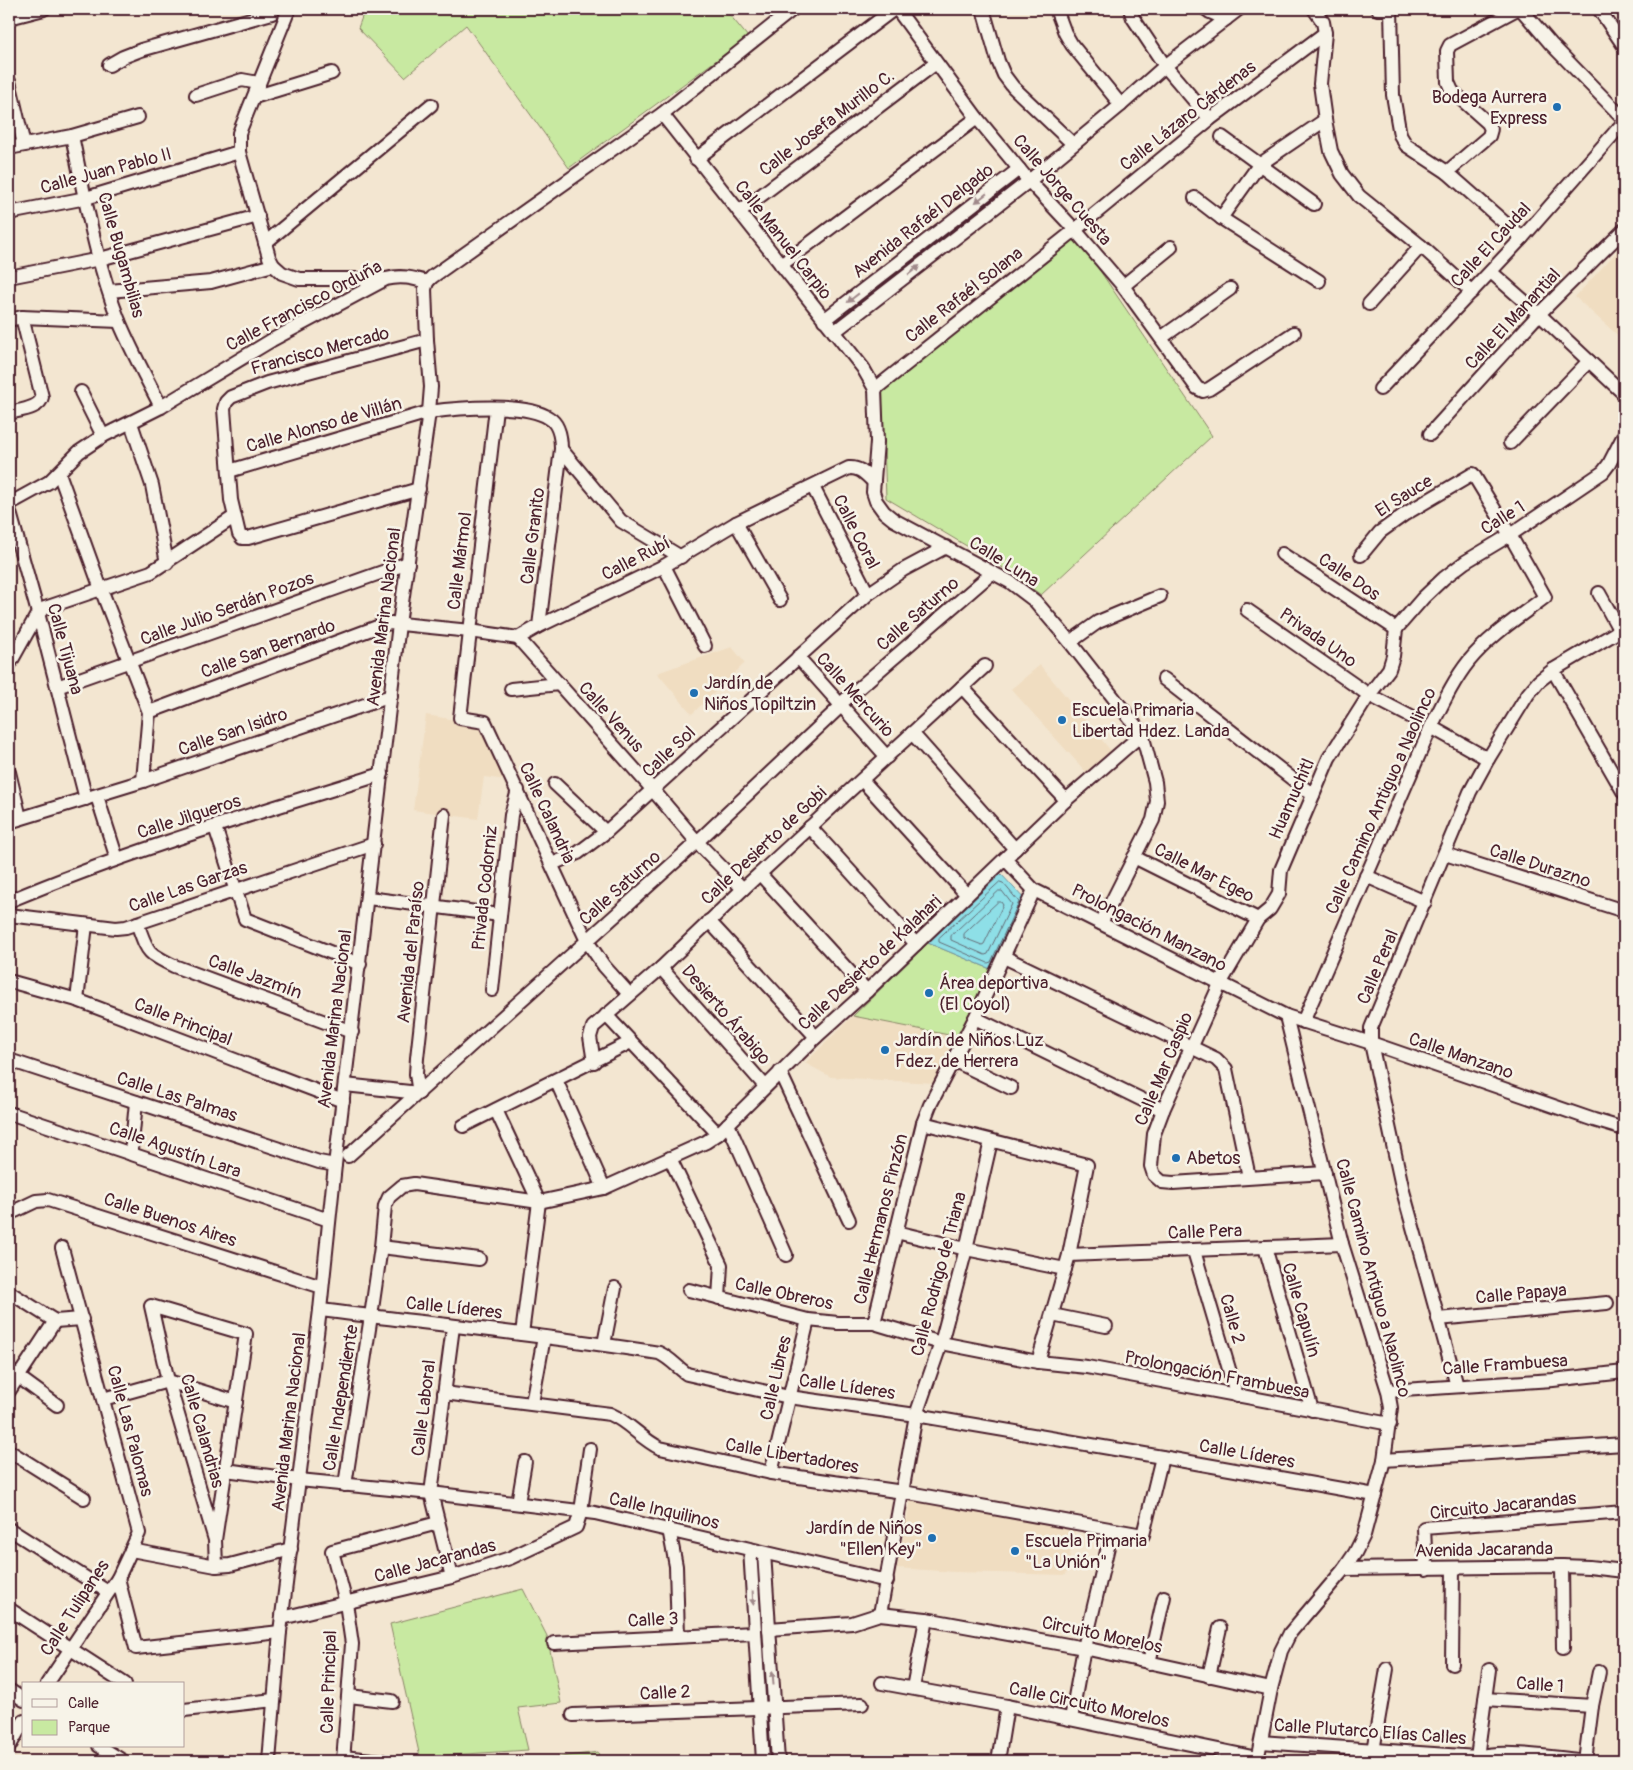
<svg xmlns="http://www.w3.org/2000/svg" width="1633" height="1770" font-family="Pangolin,sans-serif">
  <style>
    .built { fill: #f0ddc1 }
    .green { fill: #c8e9a1; stroke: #898466 }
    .water { fill: #8edfe7; stroke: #73929c }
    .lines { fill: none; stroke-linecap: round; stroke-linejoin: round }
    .shore { stroke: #656c76; stroke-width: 1 }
    .minor-casing { stroke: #4a1f2b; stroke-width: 16 }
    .minor { stroke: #f7f3e8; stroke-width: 12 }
    .oneway { fill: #a0898a }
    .poi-dot { fill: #1f6fb2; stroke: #f7f3e8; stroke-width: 2 }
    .labels { text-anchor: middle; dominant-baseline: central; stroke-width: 5; stroke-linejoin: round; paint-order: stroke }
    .poi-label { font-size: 18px; fill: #4a1f2b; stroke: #f7f3e8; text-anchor: start }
    .street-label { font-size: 18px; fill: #4a1f2b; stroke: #f7f3e8 }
  </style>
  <rect width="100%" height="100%" fill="#f3e6d1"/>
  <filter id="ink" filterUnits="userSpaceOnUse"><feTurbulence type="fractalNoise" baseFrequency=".02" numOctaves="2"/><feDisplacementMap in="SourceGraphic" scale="10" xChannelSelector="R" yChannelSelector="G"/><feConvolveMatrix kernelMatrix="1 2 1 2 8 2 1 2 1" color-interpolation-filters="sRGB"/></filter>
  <g filter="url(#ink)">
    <g class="built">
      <path d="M1624,244V341L1575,297Z"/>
      <path d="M732,647L745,663L692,714L657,673Z"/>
      <path d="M1040,665L1111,751L1086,772L1011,689Z"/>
      <path d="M426,715L480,724L506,780L484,777L478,819L413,810Z"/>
      <path d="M853,1016L959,1037L934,1083L831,1077L805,1063Z"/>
      <path d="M911,1499L1075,1530L1066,1575L955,1572L897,1568Z"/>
    </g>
    <g class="green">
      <path d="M365,9H725L748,37L569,168L466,25L405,77L358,28Z"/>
      <path d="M1075,234L1212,436L1041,595L1002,567L886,498L882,390Z"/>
      <path d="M928,943L993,970L959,1037L853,1016Z"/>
      <path d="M523,1589L547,1636L561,1703L518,1708L528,1750L420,1757L390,1624Z"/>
      <path d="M598,1752L600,1761H531Z"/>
    </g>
    <path class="water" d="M1001,874L1026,901L993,970L928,943Z"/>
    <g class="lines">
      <g class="shore">
        <path d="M1000,882L1003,883L1019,902L991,962L988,963L939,942V938Z"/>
        <path d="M999,891H1002L1012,904L988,954L985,955L951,940V936Z"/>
        <path d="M998,902H1001L1003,905L984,944L982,945L964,938V934Z"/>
      </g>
      <defs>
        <g id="minor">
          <path d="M289,9L239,133V152L269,257L273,265L282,273L299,279H385"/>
          <path d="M897,9L977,118L1029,181L1075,230L1123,286L1197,388L1203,391L1209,389L1294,333"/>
          <path d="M983,9L998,61L1004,75L1013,87L1073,144"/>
          <path d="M1056,9L1065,33L1072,45L1121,105"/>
          <path d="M1130,9L1133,18L1165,66L1210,119"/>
          <path d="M1206,9L1210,12L1226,19"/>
          <path d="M1314,9L1323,22L1325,33L1320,84L1325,120L1331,151L1342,174L1359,196L1421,246L1472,292"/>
          <path d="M1378,9H1391"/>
          <path d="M1391,9L1393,95L1400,135L1406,145L1447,172L1522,238"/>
          <path d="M1521,9L1551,44L1624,119"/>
          <path d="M1599,9L1624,46"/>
          <path d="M9,18L44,9"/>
          <path d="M109,65L123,57L141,50L272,13"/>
          <path d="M9,81L24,145"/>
          <path d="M196,95L242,80L253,82L259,86"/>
          <path d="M254,97L332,73"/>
          <path d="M662,114L863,368L875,389"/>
          <path d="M72,136C85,198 96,262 119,321C131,350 147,379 161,407"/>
          <path d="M1222,137L1314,204"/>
          <path d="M9,148L72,136L138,117"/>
          <path d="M696,159L894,9"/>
          <path d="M1447,172L1489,136L1491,129L1488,123L1452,91L1448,82L1447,51L1450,45L1517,9"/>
          <path d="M1195,198L1221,218L1319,281"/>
          <path d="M739,212L936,63"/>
          <path d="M9,213L86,198L239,152"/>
          <path d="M1221,218L1259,165L1325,120"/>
          <path d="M265,243L431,105"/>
          <path d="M781,265L977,118"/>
          <path d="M1491,272L1539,314L1624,394"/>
          <path d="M9,277L100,259L258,216"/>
          <path d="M427,282L432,277L662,114L793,9"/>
          <path d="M1123,286L1171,247"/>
          <path d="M109,291L211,282L273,265"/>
          <path d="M1369,304L1421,246"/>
          <path d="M9,320L22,317L119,321"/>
          <path d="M824,320L1019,169"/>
          <path d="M834,332L1029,181L1121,105L1165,66L1239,9"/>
          <path d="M1161,338L1230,289"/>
          <path d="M875,389L877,442L873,492L876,501L884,512L894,520L1010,582L1035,601L1070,642L1142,734L1155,782L1157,801L1153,820L1101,923"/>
          <path d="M875,389L1075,230L1210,119L1325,33"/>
          <path d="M1380,389L1522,238L1624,122"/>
          <path d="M81,392L103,436"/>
          <path d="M496,408L460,718L485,722L587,941L604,966L629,994"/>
          <path d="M9,413C19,410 40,409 42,397L22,317"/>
          <path d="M131,423L152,485L167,563"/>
          <path d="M1430,434L1539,314L1624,230"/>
          <path d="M1510,443L1589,361"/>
          <path d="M561,449L621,521L681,557"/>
          <path d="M229,471L429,412C457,408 526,402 549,418C559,424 561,438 561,449L539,626"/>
          <path d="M59,473L101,589L149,712L143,781"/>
          <path d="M813,487L868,594"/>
          <path d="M419,489L248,538H242L239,534L231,500L224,409L226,402L231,397L267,383L427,340"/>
          <path d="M9,504L49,482L79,452L103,436L161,407L272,340L386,279C401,275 413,278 427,282"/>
          <path d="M9,509L38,613L86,799"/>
          <path d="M736,523L780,600"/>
          <path d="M1282,554L1396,629"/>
          <path d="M664,566L705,646"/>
          <path d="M1599,593L1620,631"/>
          <path d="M1247,610L1369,695L1417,720"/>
          <path d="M1396,629L1423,598L1444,578L1465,562L1510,535L1603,472L1609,464L1624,435"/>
          <path d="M518,638L653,790L697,842L743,889"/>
          <path d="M1070,642L1098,622L1160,596"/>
          <path d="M798,657L887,757"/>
          <path d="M9,665L38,613L45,608L151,572L234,517"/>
          <path d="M1553,670L1624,793"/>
          <path d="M1164,679L1313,795"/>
          <path d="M57,687L408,563"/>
          <path d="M962,687L1066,800"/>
          <path d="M511,689L559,684"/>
          <path d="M845,700L992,573"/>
          <path d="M149,712L385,624L391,623L470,631L518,638L539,626L664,566L736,523L849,468C860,467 866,475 874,482"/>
          <path d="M1431,727L1488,759"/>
          <path d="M912,733L1015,849"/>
          <path d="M9,772L20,818"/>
          <path d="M862,780L967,895"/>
          <path d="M555,784L606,832"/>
          <path d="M97,796L117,859"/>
          <path d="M9,822L143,781L391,696"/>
          <path d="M215,827L245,919L360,964"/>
          <path d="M810,827L916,944"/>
          <path d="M1445,854L1624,911"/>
          <path d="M1134,857L1258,919"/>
          <path d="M1005,859L1034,890L1286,1016L1371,1043L1594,1120L1624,1129"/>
          <path d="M552,864L578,853L606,832L868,594L903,570L946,547"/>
          <path d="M760,874L867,991"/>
          <path d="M1366,876L1425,902"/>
          <path d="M368,898L500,915"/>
          <path d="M9,901C130,850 257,813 382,774"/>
          <path d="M9,915L116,928L126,927L374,844"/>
          <path d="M709,921L816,1037"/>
          <path d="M137,923C148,952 145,952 174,966L352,1032"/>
          <path d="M1004,957L1216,1059L1226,1069L1249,1177"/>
          <path d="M661,968L765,1086"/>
          <path d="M9,981L77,1000L343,1101"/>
          <path d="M492,990L511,815L518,790"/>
          <path d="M77,1000L86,925"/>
          <path d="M606,1015L718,1134"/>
          <path d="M975,1018L1163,1110"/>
          <path d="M1303,1022L1431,727C1442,705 1453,681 1469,661C1490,635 1519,617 1545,597L1510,535L1473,474L1405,514L1380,532L1361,555"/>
          <path d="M9,1060L319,1162L335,1165"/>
          <path d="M953,1060L1011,1088"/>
          <path d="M594,1062L590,1037L593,1027L661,968L743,889L985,666"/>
          <path d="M780,1072L849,1220"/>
          <path d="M556,1080L604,1188"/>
          <path d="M345,1085L419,1093"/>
          <path d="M419,1093L416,1074L417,1058L444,815"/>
          <path d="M496,1110L539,1202L522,1334"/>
          <path d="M9,1113L329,1220"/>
          <path d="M923,1123L1087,1165L1069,1255L1038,1362"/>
          <path d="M728,1124L786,1255"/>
          <path d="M463,1126L631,1042"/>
          <path d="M131,1154L136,1102"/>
          <path d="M348,1156L697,842L841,706"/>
          <path d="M670,1158L721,1265L719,1298"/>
          <path d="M1325,1173L1173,1183L1162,1182L1154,1175L1151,1166L1154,1134L1163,1110L1220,984L1258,919L1270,909L1279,894L1281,870L1329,758L1369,695L1389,669L1393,656L1396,629"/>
          <path d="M9,1209L15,1211L36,1201L48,1200L322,1287"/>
          <path d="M896,1232L966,1249L1065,1269"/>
          <path d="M381,1247L479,1259"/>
          <path d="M1265,1247L1312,1410"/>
          <path d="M1194,1251L1237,1396"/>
          <path d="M1069,1255L1342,1244"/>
          <path d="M689,1290L808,1320L838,1323H874L941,1343L1038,1362L1087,1367L1390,1424"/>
          <path d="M9,1292L55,1321L82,1319"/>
          <path d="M320,1310C433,1324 546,1335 659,1353C670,1358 677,1367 687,1374L789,1397L916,1415L1162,1457L1375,1495"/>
          <path d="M1052,1315L1106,1326"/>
          <path d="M1438,1319L1607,1303"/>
          <path d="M874,1323L923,1123L930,1105L975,1018L1034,890"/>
          <path d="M604,1344L615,1288"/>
          <path d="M9,1370L57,1405"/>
          <path d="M1457,1386L1403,1191L1371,1043V1028L1470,792L1488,759L1528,694L1539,681L1553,670L1624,628"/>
          <path d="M9,1391L55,1321"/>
          <path d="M1388,1391L1553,1380L1624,1372"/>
          <path d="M444,1393L610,1414C629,1422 641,1439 660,1448L771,1473L903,1492L1143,1535L1162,1457"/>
          <path d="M103,1399L168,1381L236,1402"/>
          <path d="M532,1403L544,1337"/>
          <path d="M9,1451L84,1498"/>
          <path d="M1384,1460L1624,1444"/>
          <path d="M226,1470L299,1480L431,1493L595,1513L887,1581"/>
          <path d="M771,1473L808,1320"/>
          <path d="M345,1485L371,1316L381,1247L385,1206L389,1197L402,1186L414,1184L539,1202L604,1188L706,1142L718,1134L816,1037L867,991L1066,800L1142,734"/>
          <path d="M518,1503L525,1462"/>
          <path d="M9,1529L108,1592"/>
          <path d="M669,1529L676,1566L678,1636"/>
          <path d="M215,1540L246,1334L151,1306L168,1381L215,1540L216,1566"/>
          <path d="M750,1549L763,1761"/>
          <path d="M131,1550L216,1566L230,1565L291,1549"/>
          <path d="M764,1553L778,1761"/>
          <path d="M1562,1566L1563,1648"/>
          <path d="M1344,1569L1562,1566L1589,1567L1624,1571"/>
          <path d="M1426,1569L1424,1528L1624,1512"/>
          <path d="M452,1577L431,1493L453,1327"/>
          <path d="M118,1578L136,1648L280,1632"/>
          <path d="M9,1609L125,1684"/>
          <path d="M880,1614L916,1415L941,1343L966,1249L991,1141"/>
          <path d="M282,1618L452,1577L510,1558L576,1527L581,1511L590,1449"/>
          <path d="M769,1629L852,1623L880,1614L926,1619L1084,1648L1271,1689"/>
          <path d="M554,1643L754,1633"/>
          <path d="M1149,1663L1164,1597"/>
          <path d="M1452,1664L1453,1568"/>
          <path d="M1209,1676L1220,1628"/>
          <path d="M882,1683L1007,1706L1257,1758"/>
          <path d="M47,1684L118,1578L139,1533L62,1248"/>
          <path d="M913,1688L926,1619"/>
          <path d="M9,1690L24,1700"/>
          <path d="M349,1696L392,1701"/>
          <path d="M1485,1699L1592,1706"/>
          <path d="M184,1710L274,1700"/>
          <path d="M573,1715L862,1704"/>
          <path d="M1071,1719L1084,1648L1112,1530"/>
          <path d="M1261,1742L1477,1757L1486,1761"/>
          <path d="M99,1746L123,1761"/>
          <path d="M9,1747L24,1721"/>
          <path d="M1373,1751L1387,1669"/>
          <path d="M343,1757L382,1761"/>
          <path d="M1477,1757C1502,1749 1558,1758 1585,1761"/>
          <path d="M1477,1757L1489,1670"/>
          <path d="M269,1761L280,1632L320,1310L335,1165L399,624L429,412L431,387L427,340L425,289L427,282"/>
          <path d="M343,1761L352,1644L346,1603L332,1551L438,1523"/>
          <path d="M998,1761L1007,1706"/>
          <path d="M1257,1761L1271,1689L1281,1651L1290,1633L1344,1569L1355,1553L1364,1535L1384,1460L1391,1408L1388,1391L1342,1244L1286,1016"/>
          <path d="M1585,1761L1592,1706L1599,1672"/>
        </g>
      </defs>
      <use href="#minor" class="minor-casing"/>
      <use href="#minor" class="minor"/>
    </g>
    <defs><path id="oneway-solid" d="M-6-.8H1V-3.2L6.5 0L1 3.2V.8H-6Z" transform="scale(1.25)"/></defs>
    <g class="oneway">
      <use href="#oneway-solid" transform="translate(981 198) rotate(142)"/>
      <use href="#oneway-solid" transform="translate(914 270) rotate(-38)"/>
      <use href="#oneway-solid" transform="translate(853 298) rotate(142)"/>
      <use href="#oneway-solid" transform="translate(753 1598) rotate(87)"/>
      <use href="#oneway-solid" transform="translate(773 1678) rotate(-94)"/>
    </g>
  </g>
  <g class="poi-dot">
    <circle cx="1557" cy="107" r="5"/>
    <circle cx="694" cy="693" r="5"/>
    <circle cx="1062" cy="720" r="5"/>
    <circle cx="929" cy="993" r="5"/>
    <circle cx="885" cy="1050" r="5"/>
    <circle cx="1176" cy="1158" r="5"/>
    <circle cx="932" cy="1538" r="5"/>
    <circle cx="1015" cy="1551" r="5"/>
  </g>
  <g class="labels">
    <g class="poi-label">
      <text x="1547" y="97" text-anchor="end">Bodega Aurrera<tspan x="1547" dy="21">Express</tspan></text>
      <text x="704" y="683">Jardín de<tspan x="704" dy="21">Niños Topiltzin</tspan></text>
      <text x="1072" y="710">Escuela Primaria<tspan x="1072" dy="21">Libertad Hdez. Landa</tspan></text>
      <text x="939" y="983">Área deportiva<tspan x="939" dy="21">(El Coyol)</tspan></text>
      <text x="895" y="1040">Jardín de Niños Luz<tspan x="895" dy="21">Fdez. de Herrera</tspan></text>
      <text x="1186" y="1158">Abetos</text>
      <text x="922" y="1528" text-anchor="end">Jardín de Niños<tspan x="922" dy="21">"Ellen Key"</tspan></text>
      <text x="1025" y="1541">Escuela Primaria<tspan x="1025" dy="21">"La Unión"</tspan></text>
    </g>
    <g class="street-label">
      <text transform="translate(1188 116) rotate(-38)">Calle Lázaro Cárdenas</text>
      <text transform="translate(827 123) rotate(-37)">Calle Josefa Murillo C.</text>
      <text transform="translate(106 171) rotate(-15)">Calle Juan Pablo II</text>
      <text transform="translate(1062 190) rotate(49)">Calle Jorge Cuesta</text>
      <text transform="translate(923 221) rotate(-38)">Avenida Rafaél Delgado</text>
      <text transform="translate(783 240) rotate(52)">Calle Manuel Carpio</text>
      <text transform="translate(1491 245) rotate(-47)">Calle El Caudal</text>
      <text transform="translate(121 255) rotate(74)">Calle Bugambilias</text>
      <text transform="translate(964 295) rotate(-38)">Calle Rafaél Solana</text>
      <text transform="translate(304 306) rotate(-28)">Calle Francisco Orduña</text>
      <text transform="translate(1513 319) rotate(-47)">Calle El Manantial</text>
      <text transform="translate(320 351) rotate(-15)">Francisco Mercado</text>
      <text transform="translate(324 425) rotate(-16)">Calle Alonso de Villán</text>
      <text transform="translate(1404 496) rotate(-32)">El Sauce</text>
      <text transform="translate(1503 518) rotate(-32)">Calle 1</text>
      <text transform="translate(856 532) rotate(63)">Calle Coral</text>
      <text transform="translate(533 536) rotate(-83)">Calle Granito</text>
      <text transform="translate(636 559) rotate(-27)">Calle Rubí</text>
      <text transform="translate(460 561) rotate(-83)">Calle Mármol</text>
      <text transform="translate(1004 562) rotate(32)">Calle Luna</text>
      <text transform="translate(1349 577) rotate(34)">Calle Dos</text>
      <text transform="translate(227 609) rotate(-20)">Calle Julio Serdán Pozos</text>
      <text transform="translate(918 614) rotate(-41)">Calle Saturno</text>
      <text transform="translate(384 617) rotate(-83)">Avenida Marina Nacional</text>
      <text transform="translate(1318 638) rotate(35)">Privada Uno</text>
      <text transform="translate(65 649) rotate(75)">Calle Tijuana</text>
      <text transform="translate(268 649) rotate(-20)">Calle San Bernardo</text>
      <text transform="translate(855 695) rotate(48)">Calle Mercurio</text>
      <text transform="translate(611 717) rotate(48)">Calle Venus</text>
      <text transform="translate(233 732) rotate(-19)">Calle San Isidro</text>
      <text transform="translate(669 752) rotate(-43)">Calle Sol</text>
      <text transform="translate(1292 799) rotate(-66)">Huamuchitl</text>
      <text transform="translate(1381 801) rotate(-66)">Calle Camino Antiguo a Naolinco</text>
      <text transform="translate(547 813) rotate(65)">Calle Calandria</text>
      <text transform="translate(189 817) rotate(-18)">Calle Jilgueros</text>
      <text transform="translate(764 846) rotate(-43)">Calle Desierto de Gobi</text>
      <text transform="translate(1540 866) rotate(18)">Calle Durazno</text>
      <text transform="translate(1204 873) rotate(27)">Calle Mar Egeo</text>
      <text transform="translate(188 887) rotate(-19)">Calle Las Garzas</text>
      <text transform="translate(485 888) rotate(-84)">Privada Codorniz</text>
      <text transform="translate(620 888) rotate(-42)">Calle Saturno</text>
      <text transform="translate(1149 928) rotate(27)">Prolongación Manzano</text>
      <text transform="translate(411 952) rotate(-84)">Avenida del Paraíso</text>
      <text transform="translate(870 963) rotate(-43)">Calle Desierto de Kalahari</text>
      <text transform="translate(1378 967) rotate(-67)">Calle Peral</text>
      <text transform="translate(255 977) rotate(20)">Calle Jazmín</text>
      <text transform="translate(726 1015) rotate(49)">Desierto Árabigo</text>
      <text transform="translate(335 1019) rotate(-83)">Avenida Marina Nacional</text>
      <text transform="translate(183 1022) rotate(21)">Calle Principal</text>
      <text transform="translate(1461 1056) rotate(19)">Calle Manzano</text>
      <text transform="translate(1164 1069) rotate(-67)">Calle Mar Caspio</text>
      <text transform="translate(177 1097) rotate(18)">Calle Las Palmas</text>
      <text transform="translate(175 1150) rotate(19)">Calle Agustín Lara</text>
      <text transform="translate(881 1219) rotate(-76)">Calle Hermanos Pinzón</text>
      <text transform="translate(170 1220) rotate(18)">Calle Buenos Aires</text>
      <text transform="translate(1205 1232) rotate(-2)">Calle Pera</text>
      <text transform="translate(939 1274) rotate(-75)">Calle Rodrigo de Triana</text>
      <text transform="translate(1373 1278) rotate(75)">Calle Camino Antiguo a Naolinco</text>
      <text transform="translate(784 1294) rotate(12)">Calle Obreros</text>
      <text transform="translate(1521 1294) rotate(-5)">Calle Papaya</text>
      <text transform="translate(454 1308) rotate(6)">Calle Líderes</text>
      <text transform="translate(1301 1310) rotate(74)">Calle Capulín</text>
      <text transform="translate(1232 1319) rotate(74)">Calle 2</text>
      <text transform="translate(1505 1365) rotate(-4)">Calle Frambuesa</text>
      <text transform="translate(1217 1375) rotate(11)">Prolongación Frambuesa</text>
      <text transform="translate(776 1378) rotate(-77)">Calle Libres</text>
      <text transform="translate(847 1387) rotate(8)">Calle Líderes</text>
      <text transform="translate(341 1398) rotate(-81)">Calle Independiente</text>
      <text transform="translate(424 1408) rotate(-83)">Calle Laboral</text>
      <text transform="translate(289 1422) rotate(-83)">Avenida Marina Nacional</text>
      <text transform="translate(130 1431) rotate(75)">Calle Las Palomas</text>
      <text transform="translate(202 1431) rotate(74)">Calle Calandrias</text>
      <text transform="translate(1247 1454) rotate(10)">Calle Líderes</text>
      <text transform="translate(792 1456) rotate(10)">Calle Libertadores</text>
      <text transform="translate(1503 1506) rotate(-6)">Circuito Jacarandas</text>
      <text transform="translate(664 1511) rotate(13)">Calle Inquilinos</text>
      <text transform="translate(1484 1550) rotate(-1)">Avenida Jacaranda</text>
      <text transform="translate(435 1561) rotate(-15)">Calle Jacarandas</text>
      <text transform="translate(75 1608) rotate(-57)">Calle Tulipanes</text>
      <text transform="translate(653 1620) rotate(-3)">Calle 3</text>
      <text transform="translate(1102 1635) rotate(12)">Circuito Morelos</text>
      <text transform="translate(329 1682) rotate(-88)">Calle Principal</text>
      <text transform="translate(1540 1685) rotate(4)">Calle 1</text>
      <text transform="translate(665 1693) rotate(-3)">Calle 2</text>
      <text transform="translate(1089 1705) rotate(12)">Calle Circuito Morelos</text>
      <text transform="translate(1370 1732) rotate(4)">Calle Plutarco Elías Calles</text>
    </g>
  </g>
  <rect width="1633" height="1770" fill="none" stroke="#f7f3e8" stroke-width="30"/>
  <rect x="15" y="15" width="1603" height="1740" fill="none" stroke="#4a1f2b" stroke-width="2" filter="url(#ink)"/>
  <rect x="22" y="1682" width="162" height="65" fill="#f7f3e8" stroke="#b29e9c"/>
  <rect x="32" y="1699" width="25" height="8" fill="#f7f3e8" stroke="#b29e9c"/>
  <text x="68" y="1708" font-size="15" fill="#4a1f2b">Calle</text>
  <rect x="32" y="1720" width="25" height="15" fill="#c8e9a1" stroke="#b29e9c"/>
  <text x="68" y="1732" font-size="15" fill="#4a1f2b">Parque</text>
</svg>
